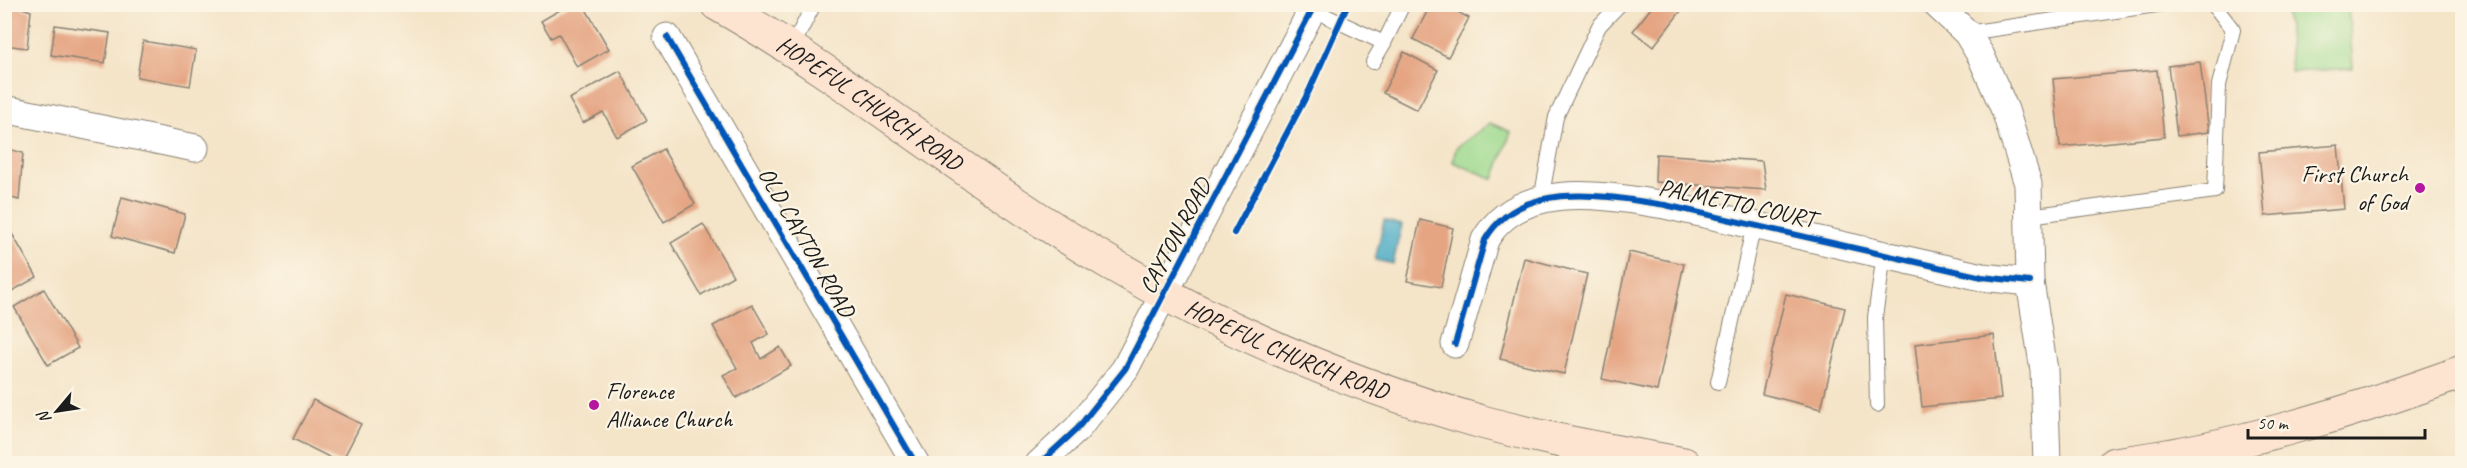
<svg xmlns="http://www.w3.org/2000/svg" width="2467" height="468" font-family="Caveat,sans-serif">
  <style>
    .green { fill: #9cd98e; stroke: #5c7a55; stroke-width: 1.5 }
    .water { fill: #43a7c3; stroke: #306270; stroke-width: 1.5 }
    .building { fill: #e5a583 }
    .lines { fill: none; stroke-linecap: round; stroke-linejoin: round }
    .service-casing { stroke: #888072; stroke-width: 16 }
    .minor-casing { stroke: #888072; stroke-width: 29 }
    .secondary-casing { stroke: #888072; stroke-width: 35 }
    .service { stroke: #fff; stroke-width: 14 }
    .minor { stroke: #fff; stroke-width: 27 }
    .secondary { stroke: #fde4d1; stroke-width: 33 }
    .cycleway-casing { stroke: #fcf5e5; stroke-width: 10 }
    .cycleway { stroke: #0057b8; stroke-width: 6 }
    .poi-dot { fill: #b5179e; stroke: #fcf5e5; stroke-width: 2 }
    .labels { text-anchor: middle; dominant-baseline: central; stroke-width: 4.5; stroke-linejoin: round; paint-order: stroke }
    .street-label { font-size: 24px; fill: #1c1c1c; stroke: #fcf5e5 }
    .poi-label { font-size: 24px; fill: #1c1c1c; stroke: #fcf5e5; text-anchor: end }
  </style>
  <rect width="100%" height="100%" fill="#fcf5e5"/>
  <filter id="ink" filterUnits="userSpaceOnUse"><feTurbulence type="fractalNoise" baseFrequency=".0167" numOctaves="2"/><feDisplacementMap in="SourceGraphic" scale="12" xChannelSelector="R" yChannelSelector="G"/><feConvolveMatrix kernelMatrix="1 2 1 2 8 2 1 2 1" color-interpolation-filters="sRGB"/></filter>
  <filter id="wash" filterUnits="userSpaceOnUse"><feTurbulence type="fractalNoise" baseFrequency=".008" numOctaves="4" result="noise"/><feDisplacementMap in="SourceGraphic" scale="24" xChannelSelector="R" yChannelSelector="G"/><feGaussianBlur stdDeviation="1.35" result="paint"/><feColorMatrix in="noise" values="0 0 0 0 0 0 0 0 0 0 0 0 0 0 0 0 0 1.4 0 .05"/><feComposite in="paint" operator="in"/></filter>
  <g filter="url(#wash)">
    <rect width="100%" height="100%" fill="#f4e4c8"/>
    <g class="green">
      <path d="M2286,5H2348L2353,68L2291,72Z"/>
      <path d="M1490,123L1511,132L1494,179L1453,162L1456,148Z"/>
    </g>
    <path class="water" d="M1384,220L1402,225L1393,264L1375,260Z"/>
    <g id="blocks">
      <g class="building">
        <path d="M4,4H23L22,8L31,11L27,48L4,45Z"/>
        <path d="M570,4H583L609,49L577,67L559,34L551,38L541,21Z"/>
        <path d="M1431,4H1443L1469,18L1448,57L1413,39Z"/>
        <path d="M1654,4H1672L1681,11L1653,47L1633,31Z"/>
        <path d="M55,25L110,33L105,63L51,55Z"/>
        <path d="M143,41L196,50L190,86L137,77Z"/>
        <path d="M1404,52L1438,70L1417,110L1383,93Z"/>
        <path d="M2200,62L2209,132L2177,136L2168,66Z"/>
        <path d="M2157,70L2164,137L2060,147L2053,79Z"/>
        <path d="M620,71L647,120L617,137L603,112L583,123L569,99Z"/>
        <path d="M2338,145L2344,209L2265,216L2259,152Z"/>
        <path d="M4,148L23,153L19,200L4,196Z"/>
        <path d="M663,149L695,204L664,222L632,166Z"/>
        <path d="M1656,154L1762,161L1766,190L1655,182Z"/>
        <path d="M122,197L185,214L175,253L112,236Z"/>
        <path d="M1420,220L1453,228L1441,287L1407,281Z"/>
        <path d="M703,224L733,276L701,295L671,243Z"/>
        <path d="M11,232L37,277L7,294L4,290V236Z"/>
        <path d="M1629,252L1684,264L1657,391L1602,379Z"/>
        <path d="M1524,258L1587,274L1564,374L1500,359Z"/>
        <path d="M44,289L78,348L48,365L14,307Z"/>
        <path d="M1786,294L1845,308L1821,409L1762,394Z"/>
        <path d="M752,304L769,334L753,343L761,359L780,347L791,366L736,398L723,375L737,368L713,326Z"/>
        <path d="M1994,335L2001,399L1922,407L1915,344Z"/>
        <path d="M313,400L361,424L341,463L293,439Z"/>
      </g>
    </g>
  </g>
  <g filter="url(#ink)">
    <use href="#blocks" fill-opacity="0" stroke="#888072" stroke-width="1.5"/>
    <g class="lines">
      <defs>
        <g id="service">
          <path d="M1313,10L1384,43L1373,62"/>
          <path d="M1967,33L2163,4"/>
          <path d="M1384,43L1403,4"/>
          <path d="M791,49L814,4"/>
          <path d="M1541,200L1556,117L1599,26L1620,4"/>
          <path d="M2029,216L2215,191L2219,85L2233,30L2213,4"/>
          <path d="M1718,382L1754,225"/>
          <path d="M1877,405L1875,317L1884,255"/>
        </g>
        <g id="minor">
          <path d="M1936,4L1967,33L1981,56L2005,110L2028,184L2030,282L2044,370L2047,464"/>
          <path d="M667,37L916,464"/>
          <path d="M4,109L195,148"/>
          <path d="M1455,344L1485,240C1520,178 1607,196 1665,205L1982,277L2030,282"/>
          <path d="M1039,464L1077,429L1125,369L1315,4"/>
        </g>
        <g id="secondary">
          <path id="s1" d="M717,4C853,81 973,183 1108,262C1225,331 1351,385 1482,422C1548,440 1616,452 1684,464"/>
          <path d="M2114,464C2234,449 2349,413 2462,372"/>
        </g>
      </defs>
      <use href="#service" class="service-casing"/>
      <use href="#minor" class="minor-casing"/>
      <use href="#secondary" class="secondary-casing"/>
      <use href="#service" class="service"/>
      <use href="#minor" class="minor"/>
      <use href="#secondary" class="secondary"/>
      <defs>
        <g id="cycleway">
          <path d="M667,37L916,464"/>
          <path d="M1234,233L1309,91L1348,4"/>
          <path d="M1455,344L1485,240C1520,178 1607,196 1665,205L1982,277L2030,282"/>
          <path d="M1039,464L1077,429L1125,369L1315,4"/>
        </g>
      </defs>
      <use href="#cycleway" class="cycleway-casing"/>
      <use href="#cycleway" class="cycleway"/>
    </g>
  </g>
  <g class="poi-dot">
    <circle cx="2420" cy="188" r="6"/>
    <circle cx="594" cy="405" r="6"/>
  </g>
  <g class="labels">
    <g class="street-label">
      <text stroke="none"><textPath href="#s1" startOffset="182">HOPEFUL CHURCH ROAD</textPath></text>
      <text transform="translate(1737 203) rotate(12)">PALMETTO COURT</text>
      <text transform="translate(1175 236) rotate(-62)">CAYTON ROAD</text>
      <text transform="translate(807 242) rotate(60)">OLD CAYTON ROAD</text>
      <text stroke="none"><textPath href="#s1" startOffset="668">HOPEFUL CHURCH ROAD</textPath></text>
    </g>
    <g class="poi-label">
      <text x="2408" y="174">First Church<tspan x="2408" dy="28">of God</tspan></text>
      <text x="606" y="391" text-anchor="start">Florence<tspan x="606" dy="28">Alliance Church</tspan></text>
    </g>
  </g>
  <rect width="2467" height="468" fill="none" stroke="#fcf5e5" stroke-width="24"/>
  <g transform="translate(57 411) rotate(241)" stroke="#fcf5e5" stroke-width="4.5" paint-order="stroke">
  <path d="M0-4.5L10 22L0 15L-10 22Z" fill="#1c1c1c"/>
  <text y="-9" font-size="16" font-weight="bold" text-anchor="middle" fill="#1c1c1c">N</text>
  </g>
  <path d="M2248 429v9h177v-9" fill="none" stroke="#1c1c1c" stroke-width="3"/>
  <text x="2257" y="429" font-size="18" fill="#1c1c1c" stroke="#fcf5e5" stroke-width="4.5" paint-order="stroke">50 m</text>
</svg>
